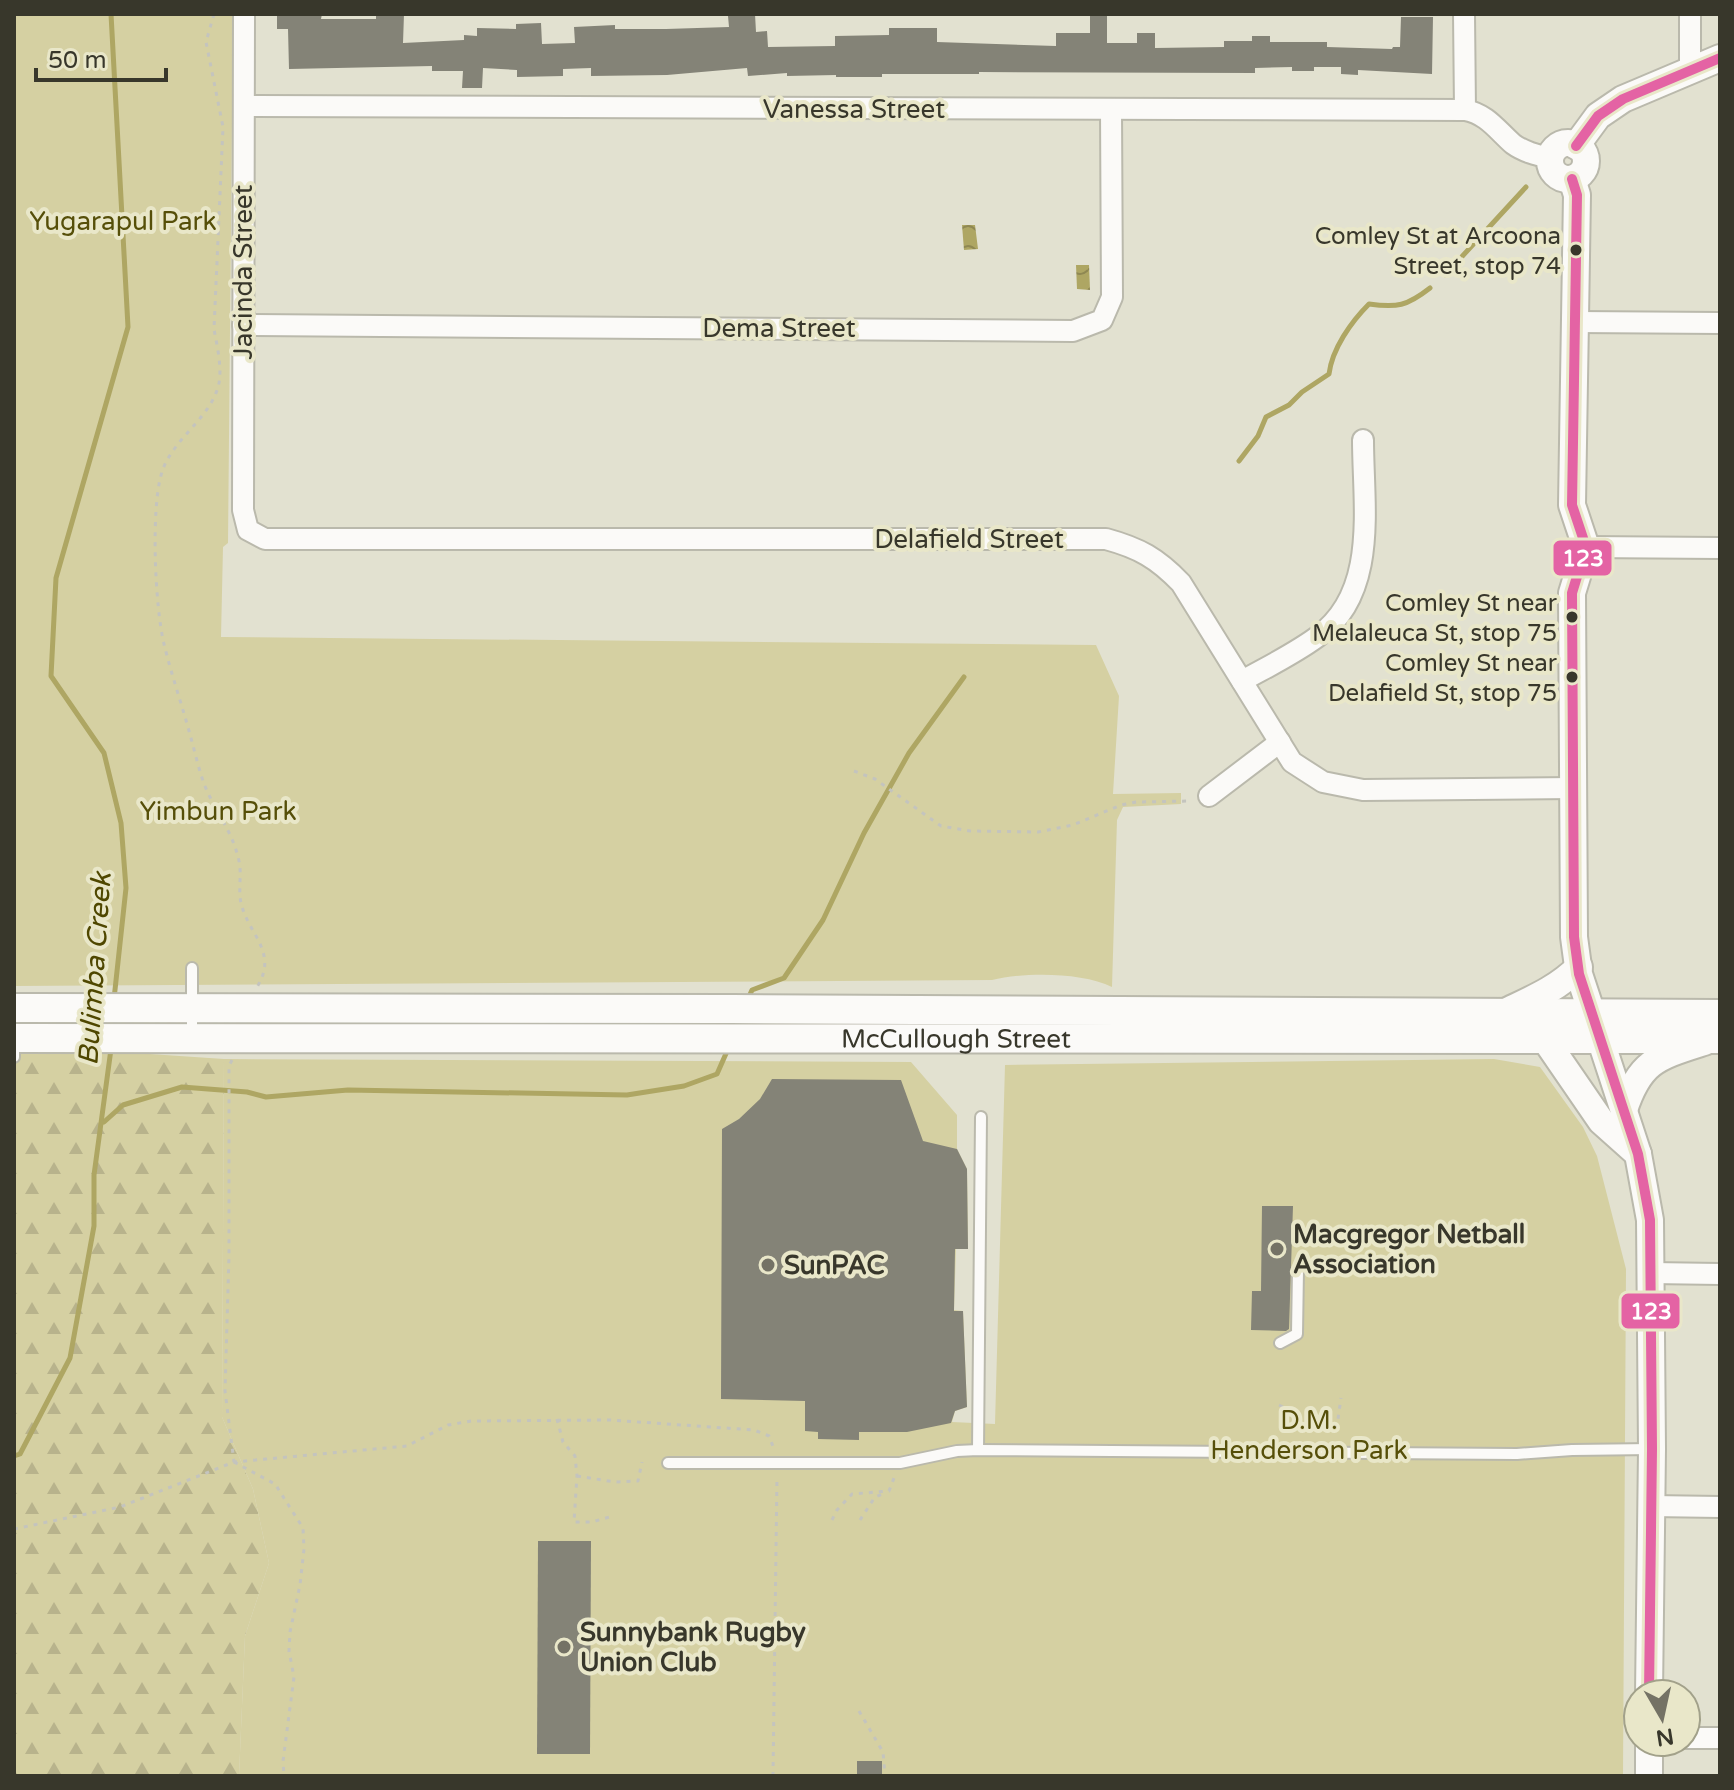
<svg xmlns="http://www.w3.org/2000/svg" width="1734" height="1790" font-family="'Varela Round',sans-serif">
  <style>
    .forest { fill: url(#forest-firs) }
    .green { fill: #d5d0a2 }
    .water { fill: url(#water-waves) }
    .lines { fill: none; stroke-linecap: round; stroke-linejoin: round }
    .stream { stroke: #aea663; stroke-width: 5 }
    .building { fill: #848377 }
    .service-casing { stroke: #bab9ac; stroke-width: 14 }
    .minor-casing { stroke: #bab9ac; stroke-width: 24 }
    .tertiary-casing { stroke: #bab9ac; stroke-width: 30 }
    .secondary-casing { stroke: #bab9ac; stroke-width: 32 }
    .path { stroke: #c4c4be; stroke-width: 3; stroke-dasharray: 4 6; stroke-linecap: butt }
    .service { stroke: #fbfaf8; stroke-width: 10 }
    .minor { stroke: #fbfaf8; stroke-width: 20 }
    .tertiary { stroke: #fbfaf8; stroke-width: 26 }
    .secondary { stroke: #fbfaf8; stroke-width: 28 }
    .bus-1-casing { stroke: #e9e7c9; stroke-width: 16 }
    .bus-1 { stroke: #e463a4; stroke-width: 10 }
    .bus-dot { fill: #38372b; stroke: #e9e7c9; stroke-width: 3 }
    .poi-dot { fill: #747265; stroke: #e9e7c9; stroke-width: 3 }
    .labels { text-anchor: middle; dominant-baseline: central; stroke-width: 8; stroke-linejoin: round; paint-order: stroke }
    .bus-label { font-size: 24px; fill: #38372b; stroke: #e9e7c9; text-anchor: end }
    .street-label { font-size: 26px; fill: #38372b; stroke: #e9e7c9 }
    .park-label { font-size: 26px; fill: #564f09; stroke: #e9e7c9 }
    .poi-label { font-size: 26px; font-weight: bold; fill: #38372b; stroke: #e9e7c9; text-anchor: start }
    .water-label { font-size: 28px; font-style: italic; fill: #4f4700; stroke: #e9e7c9 }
    .line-badge { stroke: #e9e7c9; stroke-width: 3 }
    .badge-label { font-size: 22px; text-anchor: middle; font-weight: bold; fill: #fff }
  </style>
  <defs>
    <pattern id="forest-firs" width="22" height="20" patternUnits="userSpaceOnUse" patternTransform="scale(2)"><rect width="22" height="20" fill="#d5d0a2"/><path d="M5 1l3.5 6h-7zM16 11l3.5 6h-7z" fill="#b8b38c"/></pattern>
    <pattern id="water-waves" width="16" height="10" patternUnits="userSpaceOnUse" patternTransform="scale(2)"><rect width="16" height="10" fill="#aea663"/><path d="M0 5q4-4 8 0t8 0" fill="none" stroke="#8f8852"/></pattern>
  </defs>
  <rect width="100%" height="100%" fill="#e2e1d0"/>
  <path class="forest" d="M14,1050H91L224,1059L222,1417L253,1489L269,1563L245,1636L239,1776H14Z"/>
  <g class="green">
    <path d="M14,14H233L228,543L223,547L221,637L1096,645L1119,696L1113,794L1181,793V804L1123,807L1117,820L1112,987C1082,972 1024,972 992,980L14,986V641L16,637Z"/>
    <path d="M224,1059L911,1062L957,1115V1149L967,1169L968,1249H956L954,1310L963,1311L967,1407L955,1411L952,1422L995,1424L1005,1065L1494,1059L1540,1067L1583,1127L1597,1156L1626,1269L1623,1776H239L245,1636L269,1563L253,1489L222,1417Z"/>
  </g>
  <g class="water">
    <path d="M962,225H975L978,249L964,250Z"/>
    <path d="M1076,265H1089L1090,290L1077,289Z"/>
  </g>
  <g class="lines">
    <g class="stream">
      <path d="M111,14L128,327L56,578L51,676L104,753L121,823L126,888L114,999"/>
      <path d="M1445,275L1526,187"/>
      <path d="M1239,461L1258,436L1266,417L1289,405L1302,392L1329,374C1332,349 1351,322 1369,304C1397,308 1407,306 1430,288"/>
      <path d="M748,999L752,990L784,978L823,920L864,833L909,753L964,677"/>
      <path d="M104,1122L123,1105L182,1087L247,1092L266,1097L348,1090L627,1095L684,1086L717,1074L728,1049"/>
      <path d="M14,1456L20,1454L70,1358L94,1226V1175L111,1049"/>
    </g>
  </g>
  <g class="building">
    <path d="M277,14H322L321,19H376V14H404L403,43L464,40V35L477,36V28L516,29V24L541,23L542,44L575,43L574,27L615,25V29H666L729,27L728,16L755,14L756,32L767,31L768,47L835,46V36L889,35V28H937V42L1056,46V33H1090V14H1107V43H1137V33H1155V48L1224,47V41H1252V36H1270V42H1327V47L1392,49L1393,47H1400L1401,17H1433L1432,74L1358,70V75L1341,74V67H1314V71H1292V67L1255,68V73L979,72V74H882V77H836V75L787,76V73L748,76L747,68L667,75L591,76V68L563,69V76L517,77V70L483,68L482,88H462L463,71H432V66L289,69L288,29H277Z"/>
    <path d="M772,1079L901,1080L923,1141L957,1149L967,1169L968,1249H955L954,1311H963L967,1407L955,1411L951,1423L907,1432H859V1440L818,1439V1432L805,1431V1401L721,1399L722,1129L739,1119L760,1099Z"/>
    <path d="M1262,1206H1293L1289,1329L1286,1331L1251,1330L1252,1291H1261Z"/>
    <path d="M538,1541H591L590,1754H537Z"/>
    <rect x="857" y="1761" width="25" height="15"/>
  </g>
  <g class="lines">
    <defs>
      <g id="service">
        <path d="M192,1038V968"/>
        <path d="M14,1041V1057"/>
        <path d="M1280,1343L1297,1334L1298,1270"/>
        <path d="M978,1450L981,1117"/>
        <path d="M668,1463H900L957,1451L978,1450L1517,1454L1572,1450L1652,1449"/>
      </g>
      <g id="minor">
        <path d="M244,14L243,510L248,530L265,539H1106C1139,548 1157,558 1181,583L1292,762L1323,782L1363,790L1573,788"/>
        <path d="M1464,14L1465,110C1487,114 1497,130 1513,144C1524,152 1537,155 1550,158"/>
        <path d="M1690,71V14"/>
        <path d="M244,106L1465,110"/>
        <path d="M1576,322L1720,323"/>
        <path d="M243,325L1073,331L1102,320L1112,297L1111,110"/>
        <path d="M1586,547L1720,548"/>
        <path d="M1242,681C1267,667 1294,654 1317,637C1379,593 1363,506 1363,440"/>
        <path d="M1209,796L1280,742"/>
        <path d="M1651,1273L1720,1274"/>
        <path d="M1651,1506L1720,1507"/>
        <path d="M1686,1738H1720"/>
      </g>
      <g id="tertiary">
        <circle cx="1568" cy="161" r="18"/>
        <path d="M1576,146L1598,116L1623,99L1720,58"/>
        <path d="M1572,179L1577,195L1572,505L1586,547L1572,593L1574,937L1579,974L1638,1154L1650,1220L1652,1449L1649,1694"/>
        <path d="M1505,1012C1532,999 1557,989 1579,967"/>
        <path d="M1544,1038L1601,1121L1638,1154"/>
        <path d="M1624,1110C1640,1061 1657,1057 1704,1042"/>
        <path d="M1649,1776V1742"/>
      </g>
      <g id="secondary">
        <path d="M14,1008L732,1009L1720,1014"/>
        <path id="s1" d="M14,1038L1720,1039"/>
      </g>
    </defs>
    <use href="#service" class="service-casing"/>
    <use href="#minor" class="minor-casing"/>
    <use href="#tertiary" class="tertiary-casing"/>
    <use href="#secondary" class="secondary-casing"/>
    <g class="path">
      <path d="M214,14L206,42L223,127L214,329C217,346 222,366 219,383C212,417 175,437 163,469C150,503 155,607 164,644C171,673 181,702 189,731C194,748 198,767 204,784C215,811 233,832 239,861C242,874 238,890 241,903C248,934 279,952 257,987"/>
      <path d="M854,771L875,779L941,826L970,831L1038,832L1073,825L1121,805L1136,802L1190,801"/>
      <path d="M232,1060L229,1066V1255L225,1391L234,1462"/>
      <path d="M1279,1405C1306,1417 1305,1425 1337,1426L1341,1398"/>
      <path d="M557,1419L563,1442L575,1456L577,1476L574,1522H592L613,1516"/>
      <path d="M234,1462L275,1484L303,1528L304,1549L300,1585L290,1632L289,1651L294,1677L283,1761L284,1776"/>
      <path d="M577,1476L615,1482L638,1481L642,1462"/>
      <path d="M832,1520L837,1510L852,1494L889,1491L894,1478"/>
      <path d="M860,1520L875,1497L885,1493"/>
      <path d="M14,1529L120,1507L234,1462L407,1446L448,1425L471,1421L610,1420L754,1430L769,1436L774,1449"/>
      <path d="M859,1711L883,1752L885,1776"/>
      <path d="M773,1776L777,1476"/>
    </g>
    <use href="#service" class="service"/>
    <use href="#minor" class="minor"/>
    <use href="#tertiary" class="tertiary"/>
    <use href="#secondary" class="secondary"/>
    <defs>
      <g id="bus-1">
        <path d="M1576,146L1598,116L1623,99L1720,58"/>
        <path d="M1572,179L1577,195L1572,505L1586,547L1572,593L1574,937L1579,974L1638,1154L1650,1220L1652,1449L1649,1694"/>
      </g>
    </defs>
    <use href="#bus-1" class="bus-1-casing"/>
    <use href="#bus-1" class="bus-1"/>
  </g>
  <g class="bus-dot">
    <circle cx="1576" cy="250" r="7"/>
    <circle cx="1572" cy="617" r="7"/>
    <circle cx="1572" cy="677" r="7"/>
  </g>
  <g class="poi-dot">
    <circle cx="1277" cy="1249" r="8"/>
    <circle cx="768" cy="1265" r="8"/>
    <circle cx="564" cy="1647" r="8"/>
  </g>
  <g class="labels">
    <g class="bus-label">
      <text x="1561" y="236">Comley St at Arcoona<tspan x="1561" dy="30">Street, stop 74</tspan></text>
      <text x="1557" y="603">Comley St near<tspan x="1557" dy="30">Melaleuca St, stop 75</tspan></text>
      <text x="1557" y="663">Comley St near<tspan x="1557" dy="30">Delafield St, stop 75</tspan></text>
    </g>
    <g class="street-label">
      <text x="854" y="109">Vanessa Street</text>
      <text transform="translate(243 272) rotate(-90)">Jacinda Street</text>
      <text x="779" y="328">Dema Street</text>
      <text x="969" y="539">Delafield Street</text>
      <text stroke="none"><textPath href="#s1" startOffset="942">McCullough Street</textPath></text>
    </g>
    <g class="park-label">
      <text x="123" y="221">Yugarapul Park</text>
      <text x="218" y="811">Yimbun Park</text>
      <text x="1309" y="1420">D.M.<tspan x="1309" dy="30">Henderson Park</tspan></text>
    </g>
    <g class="poi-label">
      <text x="1293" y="1234">Macgregor Netball<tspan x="1293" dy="30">Association</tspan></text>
      <text x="784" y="1265">SunPAC</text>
      <text x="580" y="1632">Sunnybank Rugby<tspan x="580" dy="30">Union Club</tspan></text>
    </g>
    <g class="water-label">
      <text transform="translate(95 969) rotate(-86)">Bulimba Creek</text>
    </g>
  </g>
  <g class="line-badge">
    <rect x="1552" y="539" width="61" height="38" rx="8" fill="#e463a4"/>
    <rect x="1620" y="1292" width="61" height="38" rx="8" fill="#e463a4"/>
  </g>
  <g class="badge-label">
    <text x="1583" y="566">123</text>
    <text x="1651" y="1319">123</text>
  </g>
  <rect width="1734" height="1790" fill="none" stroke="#38372b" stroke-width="32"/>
  <g transform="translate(1662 1718) rotate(171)"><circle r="38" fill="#e9e7c9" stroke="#a2a18a" stroke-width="2"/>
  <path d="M0-6L14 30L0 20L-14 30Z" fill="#747265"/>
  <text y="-12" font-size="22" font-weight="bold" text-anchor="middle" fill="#38372b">N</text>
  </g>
  <path d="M36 68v12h130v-12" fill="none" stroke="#38372b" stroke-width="4"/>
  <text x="48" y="68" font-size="24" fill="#38372b" stroke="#e9e7c9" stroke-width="6" paint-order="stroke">50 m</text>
</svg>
